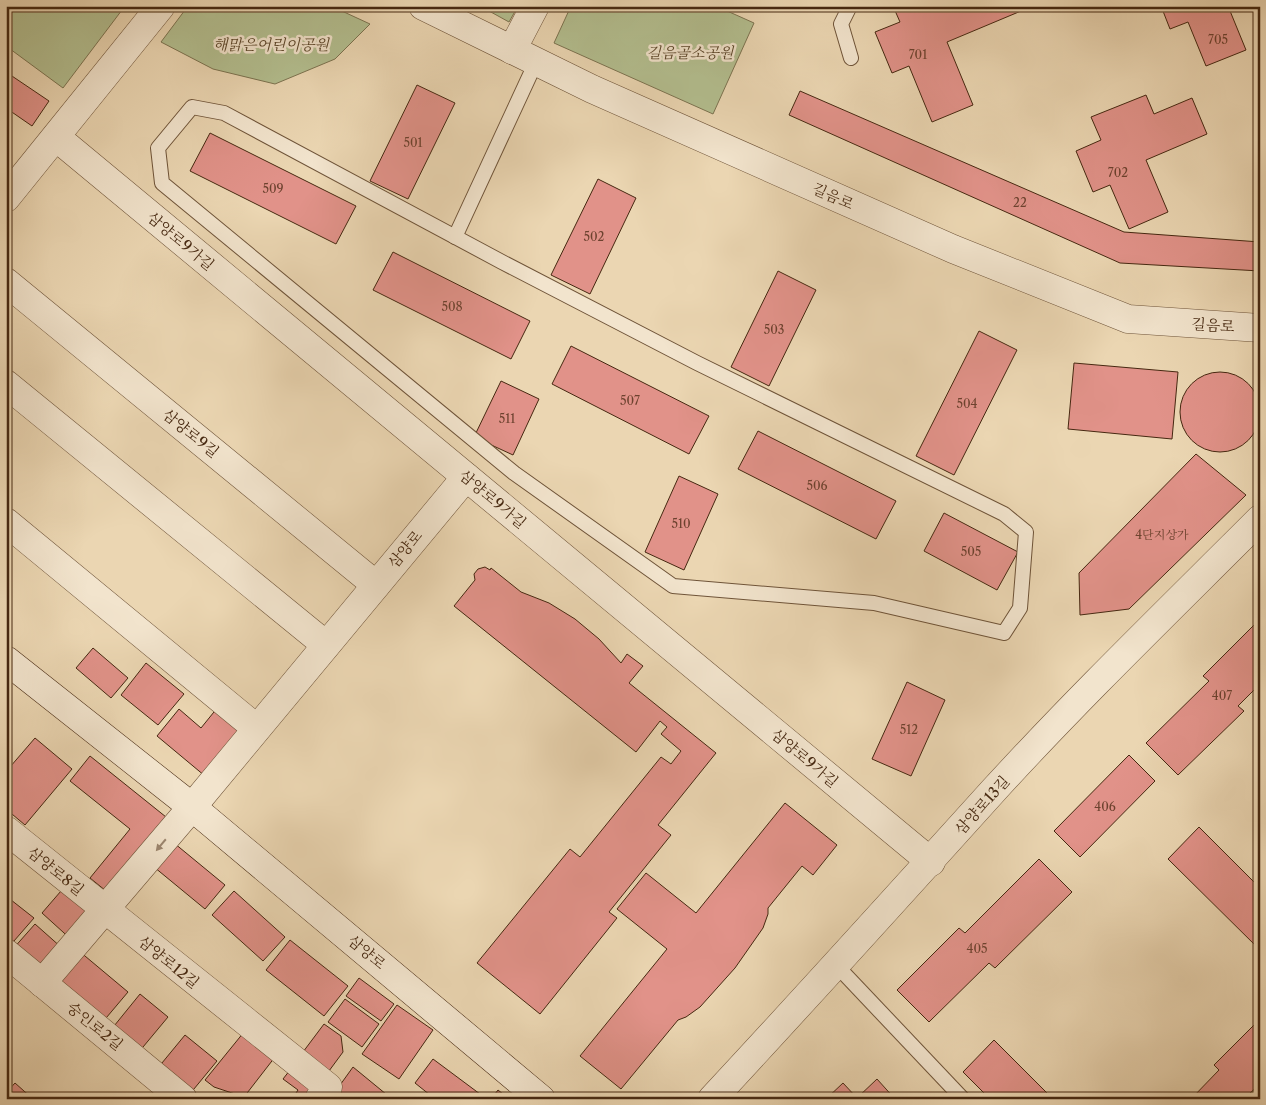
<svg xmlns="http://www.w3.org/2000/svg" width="1266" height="1105" font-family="'Libre Caslon Text','Noto Serif KR',serif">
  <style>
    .green { fill: #b3be8f; stroke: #7c7350 }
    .building { fill: #e19289; stroke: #462811 }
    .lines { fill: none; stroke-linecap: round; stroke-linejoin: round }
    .service-casing { stroke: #6f5439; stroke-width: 16 }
    .minor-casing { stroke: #6f5439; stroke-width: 29 }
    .tertiary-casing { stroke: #6f5439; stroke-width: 29 }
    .secondary-casing { stroke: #462811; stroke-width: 29 }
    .service { stroke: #f2e4cd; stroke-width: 14 }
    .minor { stroke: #f2e4cd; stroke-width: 28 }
    .tertiary { stroke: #f2e4cd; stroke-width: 28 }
    .secondary { stroke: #f2e4cd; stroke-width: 28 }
    .oneway { fill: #9c866f }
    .labels { text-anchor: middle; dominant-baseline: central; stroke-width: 5; stroke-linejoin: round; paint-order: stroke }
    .number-label { font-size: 12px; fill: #6d422f }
    .park-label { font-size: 15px; font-style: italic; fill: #5c462a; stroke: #f2e4cd }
    .street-label { font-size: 15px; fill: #462811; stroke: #f2e4cd }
  </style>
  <rect width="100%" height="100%" fill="#ebd6b2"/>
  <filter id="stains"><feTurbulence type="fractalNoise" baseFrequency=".004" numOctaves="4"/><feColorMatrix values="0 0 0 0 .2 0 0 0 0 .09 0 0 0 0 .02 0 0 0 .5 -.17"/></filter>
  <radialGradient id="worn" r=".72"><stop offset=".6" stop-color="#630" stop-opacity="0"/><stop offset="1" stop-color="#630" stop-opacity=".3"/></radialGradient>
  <g class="green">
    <path d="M6,6H125L63,88L6,46Z"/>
    <path d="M188,6H331L370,24L335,59L275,84L213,69L161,42Z"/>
    <path d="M480,6H518L509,22Z"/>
    <path d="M571,6H716L754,23L713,114L554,43Z"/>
  </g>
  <g class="building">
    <path d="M893,6H1019L1021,11L947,42L973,105L932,122L909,66L892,73L875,32L900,22Z"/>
    <path d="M1161,6H1228L1246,50L1206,66L1188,22L1170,29Z"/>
    <path d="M6,72L49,101L32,126L6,108Z"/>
    <path d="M417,85L455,103L408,199L370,181Z"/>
    <path d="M800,91L1124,232L1260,242V271L1120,263L789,115Z"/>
    <path d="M1146,95L1154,114L1192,98L1207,134L1146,160L1168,212L1129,229L1110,185L1093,192L1076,151L1101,140L1091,117Z"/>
    <path d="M210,133L356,206L336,244L190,171Z"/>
    <path d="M598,179L636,198L590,294L551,275Z"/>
    <path d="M393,252L530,321L511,359L373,290Z"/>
    <path d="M778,271L816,290L769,386L731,367Z"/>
    <path d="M979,331L1017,350L954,475L916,456Z"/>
    <path d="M571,346L709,416L689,454L552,384Z"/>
    <path d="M1074,363L1178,372L1172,439L1068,429Z"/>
    <circle cx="1220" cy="412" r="40"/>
    <path d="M501,381L539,399L513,455L474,437Z"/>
    <path d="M758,431L896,501L876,539L738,469Z"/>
    <path d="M1196,454L1246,495L1129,609L1080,615L1079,573Z"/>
    <path d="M679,476L718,494L684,570L645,552Z"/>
    <path d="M944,513L1018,552L997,590L924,551Z"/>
    <path d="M485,567L490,570L491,568L521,592L549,603L575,619L599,639L621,663L627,654L643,666L629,683L716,753L658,825L671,835L609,912L617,918L540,1014L477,963L570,849L580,857L661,757L671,764L681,751L661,734L667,727L660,721L636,752L454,606L475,580L474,574L478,569Z"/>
    <path d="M1260,619V684L1238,706L1244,711L1178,775L1146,743L1209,681L1203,676Z"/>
    <path d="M93,648L128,678L111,698L76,668Z"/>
    <path d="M146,663L184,694L158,725L121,695Z"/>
    <path d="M907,682L945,700L911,776L872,759Z"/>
    <path d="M218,707L244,728L205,776L157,736L179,709L201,728Z"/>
    <path d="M35,738L72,769L25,825L6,809V764L10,767Z"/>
    <path d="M1129,755L1155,781L1080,857L1054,831Z"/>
    <path d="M90,756L171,821L111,895L90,878L130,829L70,781Z"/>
    <path d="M785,803L837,845L813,875L802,866L768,908V914L763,928L735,968L700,1007L686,1017L678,1020L621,1089L580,1056L667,949L617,909L646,873L696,913Z"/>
    <path d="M1199,827L1260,888V950L1168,859Z"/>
    <path d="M174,843L225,885L205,909L154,867Z"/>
    <path d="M1039,859L1072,892L995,968L989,963L929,1022L897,990L959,928L965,933Z"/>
    <path d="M61,891L95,918L74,942L42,913Z"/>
    <path d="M234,891L285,937L263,961L212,915Z"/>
    <path d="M6,896L34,918L7,949H6Z"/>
    <path d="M35,924L62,948L47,966L30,964L12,950Z"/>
    <path d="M290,940L348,986L324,1016L266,970Z"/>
    <path d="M79,951L128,992L101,1024L52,983Z"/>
    <path d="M359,978L394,1004L381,1021L346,996Z"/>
    <path d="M140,994L168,1017L138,1053L110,1031Z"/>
    <path d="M345,999L379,1024L362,1047L328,1022Z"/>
    <path d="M397,1005L433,1030L399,1079L362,1054Z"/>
    <path d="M1260,1019V1084L1249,1094L1254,1099H1191L1219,1070L1214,1065Z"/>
    <path d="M324,1024L341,1036L343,1052L326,1075L300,1056Z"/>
    <path d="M244,1032L275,1057L244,1097L214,1087L205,1080Z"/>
    <path d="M185,1035L217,1061L189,1095L157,1069Z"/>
    <path d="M994,1040L1053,1099H990L963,1072Z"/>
    <path d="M433,1059L484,1097L483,1099H435L415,1083Z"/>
    <path d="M353,1067L392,1099H330Z"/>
    <path d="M290,1070L316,1088L308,1099H292L298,1090L283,1079Z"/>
    <path d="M877,1079L895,1099H826L843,1083L857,1098Z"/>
    <path d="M15,1083L33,1099H6V1093Z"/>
    <path d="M498,1090L509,1099H491Z"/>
  </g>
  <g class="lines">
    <defs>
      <g id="service">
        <path d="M850,6L841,24L851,58"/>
        <path d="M192,107L224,113L502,262L697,363L1004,514L1026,532L1020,608L1004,633L874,603L673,586L514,473L162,183L158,148Z"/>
        <path d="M455,237L536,62"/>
        <path d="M837,966L963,1099"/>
      </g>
      <g id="minor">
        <path d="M512,50L535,6"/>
        <path d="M56,137L931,862"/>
        <path d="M6,198L161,6"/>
        <path d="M6,282L376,585"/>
        <path d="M6,384L326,645"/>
        <path d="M6,522L256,728"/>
        <path d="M6,830L328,1087L319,1099"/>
        <path d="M6,953L183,1099"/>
        <path d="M42,983L192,807L466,477"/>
      </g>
      <g id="tertiary">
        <path d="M423,6L592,89L953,249L1128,319L1260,328"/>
        <path d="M712,1099C807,997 900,894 993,791C1079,697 1170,609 1260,519"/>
      </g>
      <path id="secondary" d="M6,660L192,807L541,1099"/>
    </defs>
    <use href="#service" class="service-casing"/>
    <use href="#minor" class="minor-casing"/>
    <use href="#tertiary" class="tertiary-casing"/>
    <use href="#secondary" class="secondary-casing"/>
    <use href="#service" class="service"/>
    <use href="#minor" class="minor"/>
    <use href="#tertiary" class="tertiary"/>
    <use href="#secondary" class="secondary"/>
  </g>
  <defs><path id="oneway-solid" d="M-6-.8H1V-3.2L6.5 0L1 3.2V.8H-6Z" transform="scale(1.25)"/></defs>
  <use class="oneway" href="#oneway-solid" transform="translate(161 845) rotate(130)"/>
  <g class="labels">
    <g class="number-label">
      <text x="1218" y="39">705</text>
      <text x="918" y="54">701</text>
      <text x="413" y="142">501</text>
      <text x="1118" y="172">702</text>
      <text x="273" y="188">509</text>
      <text x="1020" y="202">22</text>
      <text x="594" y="236">502</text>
      <text x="452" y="306">508</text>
      <text x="774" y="329">503</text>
      <text x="630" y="400">507</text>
      <text x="967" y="403">504</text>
      <text x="507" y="418">511</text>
      <text x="817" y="485">506</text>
      <text x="681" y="523">510</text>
      <text x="1162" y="534">4단지상가</text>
      <text x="971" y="551">505</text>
      <text x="1222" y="695">407</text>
      <text x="909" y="729">512</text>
      <text x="1105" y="806">406</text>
      <text x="977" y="948">405</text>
    </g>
    <g class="park-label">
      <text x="271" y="44">해맑은어린이공원</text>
      <text x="690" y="52">길음골소공원</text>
    </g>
    <g class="street-label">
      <text transform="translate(833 196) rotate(24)">길음로</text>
      <text transform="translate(181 241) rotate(40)">삼양로9가길</text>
      <text transform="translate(1213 325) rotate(4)">길음로</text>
      <text transform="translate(191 433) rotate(39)">삼양로9길</text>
      <text transform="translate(493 499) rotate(40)">삼양로9가길</text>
      <text transform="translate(405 549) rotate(-50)">삼양로</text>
      <text transform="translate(805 758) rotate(40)">삼양로9가길</text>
      <text transform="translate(982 805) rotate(-48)">삼양로13길</text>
      <text transform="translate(56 871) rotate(39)">삼양로8길</text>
      <text transform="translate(367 952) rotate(40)">삼양로</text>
      <text transform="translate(169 962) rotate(39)">삼양로12길</text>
      <text transform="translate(95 1026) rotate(39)">숭인로2길</text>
    </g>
  </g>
  <rect width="1266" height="1105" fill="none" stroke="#ebd6b2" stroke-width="25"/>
  <rect x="8" y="8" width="1251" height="1090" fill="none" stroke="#462811" stroke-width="2.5"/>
  <rect x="12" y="12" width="1241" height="1080" fill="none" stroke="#462811"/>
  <rect width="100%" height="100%" filter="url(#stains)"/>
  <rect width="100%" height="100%" fill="url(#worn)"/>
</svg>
